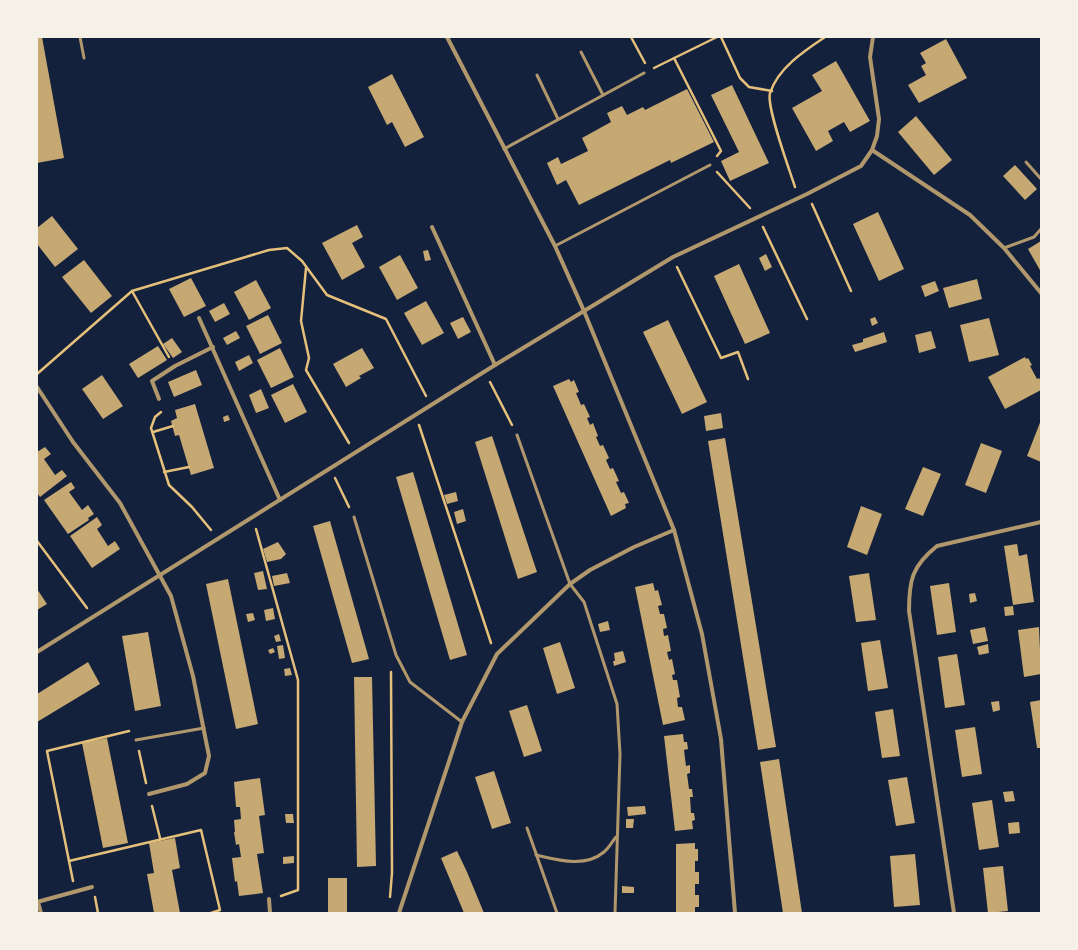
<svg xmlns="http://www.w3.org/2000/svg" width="1078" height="950" font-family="'Asap Condensed',sans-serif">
  <rect width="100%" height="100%" fill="#14213d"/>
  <g fill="#c6a872">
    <polygon points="37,37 42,37 64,158 37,163"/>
    <polygon points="946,39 967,78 919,103 908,85 926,75 921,66 926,63 920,53"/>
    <polygon points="836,61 870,121 850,132 844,122 828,131 833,141 816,151 792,108 822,91 812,75"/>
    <polygon points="392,74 424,137 405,147 392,122 387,125 368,87"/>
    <polygon points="732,85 769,163 730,181 721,161 739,152 711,95"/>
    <polygon points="687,89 714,142 671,163 670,160 579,205 566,180 557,185 547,163 558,157 561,164 588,151 582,138 611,122 607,113 622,106 627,115 643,107 645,110"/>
    <polygon points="916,116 952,160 934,175 898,132"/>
    <polygon points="1015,165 1037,189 1025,200 1003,176"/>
    <polygon points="878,212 904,269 879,281 853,224"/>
    <polygon points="52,216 78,249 55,267 37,244 37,228"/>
    <polygon points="357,225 363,237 352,243 365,267 342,280 322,243"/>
    <polygon points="1041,241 1041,272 1028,249"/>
    <polygon points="428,250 431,260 425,261 423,251"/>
    <polygon points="766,254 772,267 765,271 759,258"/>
    <polygon points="400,255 418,288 397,300 379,267"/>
    <polygon points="84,260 112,296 91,313 62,277"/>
    <polygon points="739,264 770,333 745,344 714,276"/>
    <polygon points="191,278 206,306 184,317 169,289"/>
    <polygon points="977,279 982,299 949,308 943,288"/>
    <polygon points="256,280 271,308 249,320 234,292"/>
    <polygon points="935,281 939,291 925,297 921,286"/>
    <polygon points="426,301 444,333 422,345 404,313"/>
    <polygon points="224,303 230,314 215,322 209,311"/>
    <polygon points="268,315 282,343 260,354 246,326"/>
    <polygon points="463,317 471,332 458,339 450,323"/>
    <polygon points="875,317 878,323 872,326 870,319"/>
    <polygon points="989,318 999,355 969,362 960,325"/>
    <polygon points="668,320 707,402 682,414 643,332"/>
    <polygon points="236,331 240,338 227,345 223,338"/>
    <polygon points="931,331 936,348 919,353 915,335"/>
    <polygon points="884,332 887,342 855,352 852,345 863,342 863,339"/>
    <polygon points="172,338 182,352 173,358 163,344"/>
    <polygon points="158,346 167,360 138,378 129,364"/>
    <polygon points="280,348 294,377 271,388 257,360"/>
    <polygon points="362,348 374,368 359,376 361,378 346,387 333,364"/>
    <polygon points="249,355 253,363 239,371 235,362"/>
    <polygon points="1025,357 1026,359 1028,358 1032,365 1030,366 1037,379 1039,378 1041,381 1041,390 1005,409 988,377"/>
    <polygon points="196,370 202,385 174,397 168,382"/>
    <polygon points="102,375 123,406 103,419 82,389"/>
    <polygon points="569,379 571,382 574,380 579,392 576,393 581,405 584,404 590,417 587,418 590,425 593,423 598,436 596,437 600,446 603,445 609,458 606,460 610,469 613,468 619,481 616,482 621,493 624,492 629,503 625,504 626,508 611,516 553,386"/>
    <polygon points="293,384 307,412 285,423 271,395"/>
    <polygon points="261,389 269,408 256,413 249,395"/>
    <polygon points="195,404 214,468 191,475 179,435 175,436 171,421 177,418 175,410"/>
    <polygon points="721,413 723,428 706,431 704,416"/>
    <polygon points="228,415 230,420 224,422 223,417"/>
    <polygon points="1041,420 1041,462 1027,456"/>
    <polygon points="492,436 537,572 518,579 475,442"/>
    <polygon points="725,438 776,747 758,750 708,441"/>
    <polygon points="981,443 1002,451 986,493 965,485"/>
    <polygon points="45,447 51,454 44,459 55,475 62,470 67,476 40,497 37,493 37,452"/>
    <polygon points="923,467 941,474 923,516 905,509"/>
    <polygon points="413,472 467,655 450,660 396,477"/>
    <polygon points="71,482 75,488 69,492 77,503 82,510 88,505 94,514 88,518 89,520 68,534 44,500"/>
    <polygon points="456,492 458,501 447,504 444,495"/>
    <polygon points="861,506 882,514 867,555 847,547"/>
    <polygon points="463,509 466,521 457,524 454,512"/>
    <polygon points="97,517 102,525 97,529 108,546 115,541 120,549 92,568 70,536"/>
    <polygon points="330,521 369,659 352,663 313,526"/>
    <polygon points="278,542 286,554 281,559 267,562 263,549"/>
    <polygon points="1017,544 1019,556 1027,554 1034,602 1013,605 1004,546"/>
    <polygon points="263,571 267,589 258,590 254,573"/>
    <polygon points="287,573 290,583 274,586 272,576"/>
    <polygon points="869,573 876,620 856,622 849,576"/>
    <polygon points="228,579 258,724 236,729 206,584"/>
    <polygon points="653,583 655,591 658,590 662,605 658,606 660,614 664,614 667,628 663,629 664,636 668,635 671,651 667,652 669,660 672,659 675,674 672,675 673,680 677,680 680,697 677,698 678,707 682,707 685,720 663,725 635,587"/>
    <polygon points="949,583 956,632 937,635 930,586"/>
    <polygon points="37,589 47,604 37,610"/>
    <polygon points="975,593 977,601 970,603 969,594"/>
    <polygon points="1013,606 1014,615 1005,616 1004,607"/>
    <polygon points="273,608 275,619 266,621 264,610"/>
    <polygon points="253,613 255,620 248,622 246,614"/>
    <polygon points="608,621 610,630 600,632 598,624"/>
    <polygon points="985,627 988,641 973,644 970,630"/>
    <polygon points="1039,627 1041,674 1024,677 1018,630"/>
    <polygon points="148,632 161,706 135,711 122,636"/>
    <polygon points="279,634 281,641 276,642 274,636"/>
    <polygon points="880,640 888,688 868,691 861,643"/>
    <polygon points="560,642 575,688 557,694 543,648"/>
    <polygon points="988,644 989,653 979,655 977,647"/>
    <polygon points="283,645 285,658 279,659 277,646"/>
    <polygon points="273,648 275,652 270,654 268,650"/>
    <polygon points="623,651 626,662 614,666 613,661 615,661 614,653"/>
    <polygon points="957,654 965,705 945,708 938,657"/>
    <polygon points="88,662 100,684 37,722 37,694"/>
    <polygon points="290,668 292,675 285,676 284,669"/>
    <polygon points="354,677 372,677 376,866 357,867"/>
    <polygon points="1041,700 1041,748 1037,748 1030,702"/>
    <polygon points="999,701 1000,710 993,712 991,702"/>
    <polygon points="527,705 542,751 524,757 509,711"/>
    <polygon points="893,709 900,756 882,758 875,712"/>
    <polygon points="975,727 982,774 962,777 955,730"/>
    <polygon points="683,734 684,742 687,742 688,749 684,750 686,766 690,765 690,773 687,774 689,789 692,789 693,797 690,797 691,813 694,813 695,820 692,821 693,829 675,831 664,736"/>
    <polygon points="107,738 128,843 103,848 82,743"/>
    <polygon points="779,759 793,852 802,913 783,913 760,762"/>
    <polygon points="494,771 511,823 492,829 475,777"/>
    <polygon points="907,777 915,823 896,826 888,780"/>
    <polygon points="260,778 265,815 259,816 264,853 257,854 263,893 239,896 237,881 235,882 232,858 241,857 239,844 236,845 234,832 235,832 234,820 241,819 240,807 236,807 234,782"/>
    <polygon points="1013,791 1015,801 1005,802 1003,792"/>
    <polygon points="992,800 999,847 979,850 972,803"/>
    <polygon points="645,806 646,814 628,816 627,807"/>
    <polygon points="285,814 293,814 294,823 286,823"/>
    <polygon points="626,819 634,819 633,828 626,828"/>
    <polygon points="1019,822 1020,833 1009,834 1008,823"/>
    <polygon points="175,838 180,868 172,870 180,913 154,913 147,874 154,873 149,843"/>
    <polygon points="695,843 695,849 698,849 698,861 695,861 695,872 699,872 699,884 695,884 695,895 699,895 699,907 695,907 695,913 676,913 676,844"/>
    <polygon points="457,851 467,872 484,913 464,913 459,901 441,858"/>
    <polygon points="915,854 920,905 894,907 890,856"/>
    <polygon points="294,856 294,863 283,864 283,857"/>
    <polygon points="1003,866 1008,911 988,913 983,868"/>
    <rect x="328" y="878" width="19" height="35"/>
    <polygon points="622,886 634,887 634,893 622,893"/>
  </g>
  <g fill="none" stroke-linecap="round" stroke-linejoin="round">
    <g stroke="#e5c07b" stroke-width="2.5">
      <polyline points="631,37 645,63"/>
      <polyline points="721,37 740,78 749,87 772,91"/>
      <polyline points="674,58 721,151 717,156"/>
      <polyline points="654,68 717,37"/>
      <polyline points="717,172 750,208"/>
      <path d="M795 187C790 171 766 107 770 93 778 68 804 51 825 37"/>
      <polyline points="812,204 851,291"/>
      <polyline points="763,227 807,319"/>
      <polyline points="677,267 721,358 738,352 748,379"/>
      <polyline points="306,268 301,321 309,358 306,370 349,443"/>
      <polyline points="132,291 169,357"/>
      <polyline points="37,374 132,291 269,250 287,248 302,261 327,295 386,319 426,396"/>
      <polyline points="490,382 512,425"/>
      <polyline points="161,412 155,417 151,428 169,485 192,507 211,530"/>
      <polyline points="419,425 491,643"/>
      <polyline points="153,432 173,426"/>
      <polyline points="164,472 189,467"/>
      <polyline points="335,478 349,507"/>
      <polyline points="256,529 298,680 298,890 281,896"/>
      <polyline points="37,541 87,608"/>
      <polyline points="139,751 146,783"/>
      <polyline points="152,806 160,838"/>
      <polyline points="69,861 201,830 220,910 211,913"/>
      <polyline points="73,881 47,751 129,731"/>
      <polyline points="95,897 98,913"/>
      <polyline points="390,897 392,873 391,672"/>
    </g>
    <g stroke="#b1986c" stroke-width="3">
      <polyline points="80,37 84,58"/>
      <polyline points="581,52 603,95"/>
      <polyline points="537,75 558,119"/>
      <polyline points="504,149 644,73"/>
      <polyline points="1026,162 1041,179"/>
      <polyline points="555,246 710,165"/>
      <polyline points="1004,248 1034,237 1041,229"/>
      <polyline points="517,435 570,584 584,602 617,704 620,754 615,913"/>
      <polyline points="354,517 396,655 410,682 462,722"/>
      <polyline points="136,740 204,728"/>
      <polyline points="527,828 557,913"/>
      <path d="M536 855C558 860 585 868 604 852 609 848 612 842 616 837"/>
    </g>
    <g stroke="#b1986c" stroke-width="4">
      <polyline points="447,37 555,246 584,311 674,530 702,634 721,739 735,913"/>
      <polyline points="872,150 970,215 1004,248 1041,293"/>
      <polyline points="432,227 495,365"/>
      <polyline points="199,318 280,500"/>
      <polyline points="37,387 73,442 120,503 171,596 193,676 209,756 205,773 187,784 149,794"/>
      <polyline points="159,399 152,381 175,366 213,347"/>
      <polyline points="37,652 495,365 673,257 807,194 861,166 872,150 877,136 879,119 870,57 873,37"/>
      <polyline points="269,899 270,913"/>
      <polyline points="37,902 92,887"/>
      <polyline points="38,902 41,913"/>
      <polyline points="399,913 462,722 497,654 570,584 590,570 634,547 674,530"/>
      <path d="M954 913 909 611C909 580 912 566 937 546L1041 522"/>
    </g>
  </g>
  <rect width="1078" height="950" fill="none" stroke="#f6f1e7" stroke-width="76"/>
</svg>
